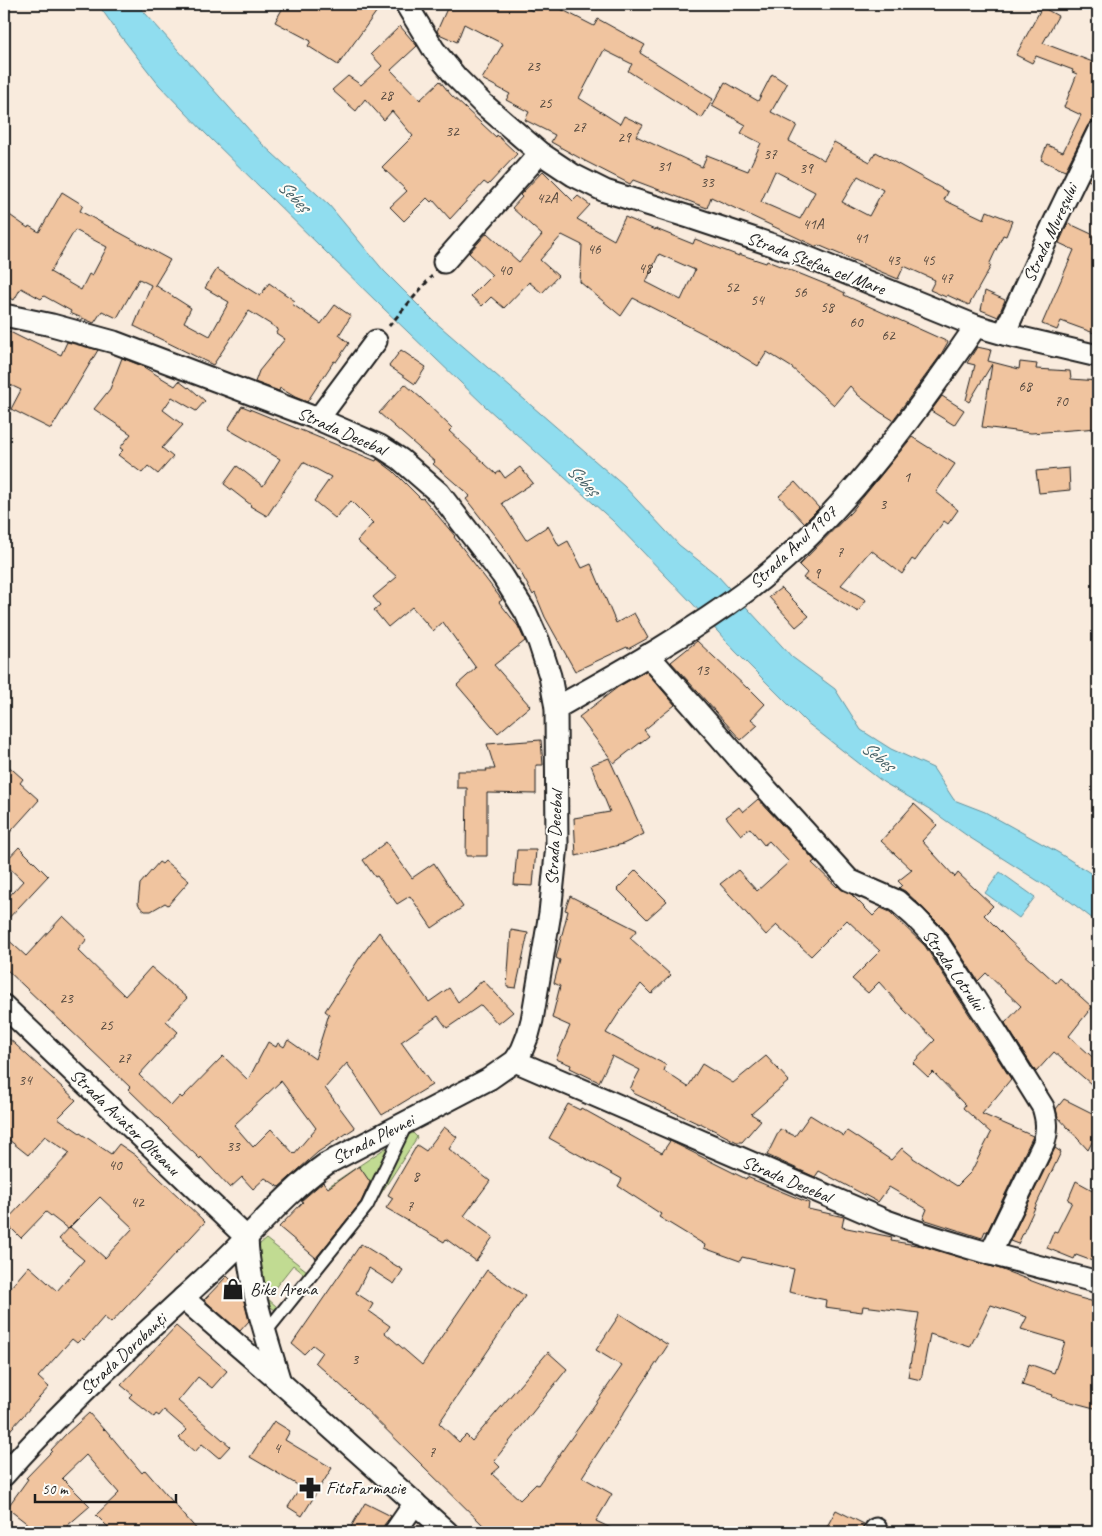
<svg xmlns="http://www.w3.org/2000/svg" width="1102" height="1536" font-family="Caveat,sans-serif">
  <rect width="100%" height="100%" fill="#f9ebdd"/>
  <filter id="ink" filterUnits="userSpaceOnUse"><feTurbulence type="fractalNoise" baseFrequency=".02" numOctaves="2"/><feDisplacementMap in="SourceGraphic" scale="10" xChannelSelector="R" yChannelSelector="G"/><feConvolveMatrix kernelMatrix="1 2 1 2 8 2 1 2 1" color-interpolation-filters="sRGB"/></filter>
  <g filter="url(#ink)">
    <g fill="#c1db92" stroke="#6e7c57">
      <polygon points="413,1133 417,1137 416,1139 373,1206 406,1136"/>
      <polygon points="387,1147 389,1149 363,1201 370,1183 359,1167 346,1202 357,1213 329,1186"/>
      <polygon points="266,1239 307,1271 304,1274 293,1265 267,1298 277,1307 275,1310 268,1305 257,1251 260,1244"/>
    </g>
    <g fill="#90ddef" stroke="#62909b">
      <polygon points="98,4 137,4 261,143 329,205 384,271 434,321 624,486 679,545 717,575 792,657 835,689 861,730 891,749 933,768 954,800 985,812 1059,853 1098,878 1098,923 1071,902 969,837 931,810 883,782 806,722 735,651 693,604 613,521 486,407 382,307 206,134 159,85 116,30"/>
      <polygon points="1000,872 1035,897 1019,918 985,893"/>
    </g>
    <g fill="#f0c49f" stroke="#1c1c1c" fill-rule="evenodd">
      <polygon points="285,4 382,4 338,65 308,46 311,41 275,22"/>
      <path d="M449 4H518L533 11 537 4H551L594 26 598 19 645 45 640 53 713 99 702 118 628 71 632 64 604 50 579 98 620 124 624 116 643 125 636 136 702 167 707 155 748 171 761 143 741 133 746 125 712 106 725 82 758 101 772 74 787 84 771 112 797 125 789 141 824 160 834 142 870 162 876 152 948 192 944 200 984 219 987 211 1012 221 1006 236 1003 235 989 265 991 266 969 305 947 295 946 297 930 290 935 280 904 266 898 279 818 245 817 247 711 197 707 208 633 180 630 184 585 161 551 142 555 135 525 120 529 112 506 100 510 94 482 79 503 44 464 24 457 42 439 34 437 31ZM775 171 815 192 800 219 761 202ZM858 176 883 190 869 216 842 202Z"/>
      <polygon points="1042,7 1058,16 1043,43 1098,64 1098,120 1091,121 1087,127 1065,171 1041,160 1047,145 1063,152 1081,115 1064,107 1077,74 1072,72 1073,70 1036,56 1032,63 1016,55"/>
      <polygon points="400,26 417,46 391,70 420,100 440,81 451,95 496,137 497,135 517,154 488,185 484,182 450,219 433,200 431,202 427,198 404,221 390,207 407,191 382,167 413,136 392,111 384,120 365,99 356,111 332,90 348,76 361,85 382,66 371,54"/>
      <polygon points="1098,160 1098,185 1088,180"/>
      <path d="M543 171 573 201 578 196 590 205 577 219 614 240 625 217 655 230 656 229 693 244 695 239 739 256V254L766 263 767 261 798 273 835 288 845 293 844 295 948 342 940 356 893 420 880 412 858 395 850 386 834 405 791 367 767 352 758 366 712 338 633 298 621 316 580 282 582 245 562 235 540 260 558 276 542 293 529 282 504 308 491 297 482 306 471 296 492 275 469 253 487 233 519 262 542 235 512 208 522 197 520 195ZM659 254 695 270 681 300 646 282Z"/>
      <path d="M62 192 83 205 80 211 170 260 155 285 191 308 184 322 210 336 229 302 205 288 217 269 260 296 269 283 295 301 292 304 321 324 335 305 351 316 339 335 349 343 336 362 334 361 307 402 295 397 280 388 279 391 255 382 259 371 285 339 276 333 278 329 249 311 213 365 134 326 151 285 139 279 117 318 102 311 94 323 70 313 71 311 44 296 41 299 21 288 14 300 4 295V211L28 228 29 226 39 232ZM75 230 107 247 92 276 89 274 81 290 50 272Z"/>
      <polygon points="1068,223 1098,237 1098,323 1094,333 1061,321 1057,330 1042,324 1074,250 1059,243"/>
      <polygon points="985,291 1005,300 998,317 981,310"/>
      <polygon points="4,329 28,341 28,339 61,355 67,342 98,350 51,429 11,409 21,390 4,382"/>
      <polygon points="977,347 991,350 988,361 1019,369 1020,362 1037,364 1036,369 1070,371 1071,379 1098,381 1098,428 1031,433 982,427 992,364 969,402 966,400 975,365 967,363"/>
      <polygon points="401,350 426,367 415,384 389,366"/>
      <polygon points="122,358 142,366 175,386 179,381 188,388 189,387 205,401 196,411 172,397 163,410 183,425 162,448 173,457 158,474 148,466 142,473 118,455 123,450 120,448 131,434 94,409 110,389"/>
      <polygon points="405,384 422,399 452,428 449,431 496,474 500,471 505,478 520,467 533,483 502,503 526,540 548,526 559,546 568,541 582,568 591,564 616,623 634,613 648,638 628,649 627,647 575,671 545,617 535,593 533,595 519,569 517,570 502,545 466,499 470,496 433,464 435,462 379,413"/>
      <polygon points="942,396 964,410 954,425 931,411"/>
      <polygon points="242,406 376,461 377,459 393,471 421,499 423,498 455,536 454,537 502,600 499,602 518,626 525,641 494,665 530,706 498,733 457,685 476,668 443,622 433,631 412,607 388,627 374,610 380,605 373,597 397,577 357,541 373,523 351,501 335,518 314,501 331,477 303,462 267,516 250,506 251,505 224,484 237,466 263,486 280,459 228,429"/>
      <polygon points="912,437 955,464 936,492 958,510 948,524 944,521 915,561 912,559 902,574 871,550 841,585 866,600 858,612 803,578 807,573 799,565 851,512"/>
      <polygon points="1069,468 1070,490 1039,493 1036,471"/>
      <polygon points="795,482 819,508 804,523 779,496"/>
      <polygon points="781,588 809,616 796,627 769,597"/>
      <polygon points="697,641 747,688 748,687 765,704 751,719 758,725 741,740 671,662"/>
      <polygon points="646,671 675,705 644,730 649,736 614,763 579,717 618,687"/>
      <polygon points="541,740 543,765 536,765 536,794 487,793 487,856 466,856 467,788 457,788 457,771 487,771 486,769 495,769 487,744"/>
      <polygon points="609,758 644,834 623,844 576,856 574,818 610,812 591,765"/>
      <polygon points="4,762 23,779 20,783 39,800 4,839"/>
      <polygon points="758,799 815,861 812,863 837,887 838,886 851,894 873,916 881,908 890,912 925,946 1011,1079 982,1114 1033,1136 987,1232 985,1231 982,1238 923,1219 927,1209 889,1187 878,1202 819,1171 815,1177 767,1155 780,1129 795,1136 810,1115 844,1136 847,1131 891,1160 902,1148 913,1157 913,1158 957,1186 971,1172 991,1133 963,1108 965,1105 933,1072 928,1077 913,1063 935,1040 904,1010 879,982 868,993 852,979 880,951 847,920 811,956 777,925 766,935 720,884 738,870 757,891 789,862 769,841 764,845 750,828 741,835 726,817 739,807 743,812"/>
      <polygon points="914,804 937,825 922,841 955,877 958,873 993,906 984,915 1009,940 1056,983 1060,978 1092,1007 1069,1036 1098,1062 1098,1075 1091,1084 1054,1052 1036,1072 1005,1023 1021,1006 986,973 978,981 944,929 923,908 905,891 899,888 902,885 898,881 912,870 881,841"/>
      <polygon points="386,842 412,878 434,863 463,907 432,928 410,896 397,904 377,876 375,877 363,860"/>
      <polygon points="19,847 48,876 4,923 4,902 23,881 4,863"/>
      <polygon points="517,850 536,850 533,886 514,885"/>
      <polygon points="165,861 189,881 168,905 165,903 151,911 145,911 140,907 138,903 140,884 159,862 162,864"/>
      <polygon points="636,870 667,901 647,919 617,889"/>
      <polygon points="570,896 637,930 630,938 671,975 651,994 641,984 622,1008 606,1033 666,1065 664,1071 688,1087 702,1064 733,1083 766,1056 789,1081 751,1114 761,1120 742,1142 737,1142 700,1123 699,1124 633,1093 634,1091 630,1089 640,1070 612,1056 599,1082 570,1068 571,1065 556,1059 570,1026 552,1018 560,986 554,983 560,960 556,958 568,911 565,910"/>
      <path d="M63 916 87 939 78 950 125 996 151 967 187 998 166 1021 178 1032 139 1075 171 1106 180 1096 182 1098 223 1056 248 1080 268 1042 276 1047 278 1043 284 1047 288 1040 315 1059 329 1014 325 1011 359 959 379 932 429 1002 449 988 458 1002 483 980 513 1012 498 1024 481 1005 447 1028 438 1016 401 1042 432 1085 382 1115 347 1063 325 1088 355 1128 318 1152 279 1187 265 1178 253 1189 242 1177 230 1188 201 1157 200 1159 128 1089 130 1087 4 967V936L26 956ZM281 1081 316 1128 294 1154 271 1129 253 1147 234 1125Z"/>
      <polygon points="511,930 528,933 516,988 507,987"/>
      <path d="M4 1034 76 1100 58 1118 111 1154 119 1144 135 1155 205 1222 111 1323 104 1317 84 1340 82 1338 77 1343 72 1339 38 1377 49 1387 4 1437V1295L29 1266 57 1291 84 1260 59 1239 70 1227 68 1229 46 1212 21 1238 5 1222 70 1153 45 1136 28 1155 4 1136ZM100 1197 133 1228 105 1258 70 1227Z"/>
      <polygon points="1064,1099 1098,1116 1098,1131 1088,1150 1058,1117 1056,1109"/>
      <polygon points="568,1104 580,1110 581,1108 662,1153 670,1141 746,1179 747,1177 809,1203 808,1209 844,1217 842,1227 892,1237 891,1241 923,1246 1000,1269 1069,1295 1098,1303 1098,1409 1052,1397 1053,1395 1022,1385 1029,1364 1054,1373 1065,1342 1021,1329 1027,1317 991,1305 970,1347 930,1334 921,1380 908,1377 919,1313 863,1306 862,1312 825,1307 826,1300 789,1292 794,1269 742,1257 740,1261 704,1248 705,1245 659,1217 661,1214 618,1186 622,1179 549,1138"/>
      <polygon points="444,1127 457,1137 449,1149 490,1181 464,1216 493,1237 476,1261 446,1239 444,1242 386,1208 393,1198 388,1195 417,1145 426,1151"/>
      <polygon points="1055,1148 1061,1152 1018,1244 1010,1241"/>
      <polygon points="359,1166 370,1182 361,1202 316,1258 279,1227 303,1202 301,1201 323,1182 328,1188"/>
      <polygon points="1076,1181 1098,1193 1098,1263 1076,1255 1074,1259 1047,1248 1054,1231 1057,1232 1072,1202 1068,1200"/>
      <polygon points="361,1244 403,1270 394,1284 369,1268 356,1293 373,1304 369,1311 390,1326 385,1333 422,1365 487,1270 525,1296 439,1423 459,1442 466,1435 472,1441 548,1352 567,1369 494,1461 500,1467 492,1474 520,1500 536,1484 538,1485 622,1366 596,1350 620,1314 668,1345 582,1477 612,1494 596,1521 619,1532 490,1532 348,1392 315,1362 322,1352 313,1345 304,1354 292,1344"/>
      <polygon points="227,1276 241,1290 249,1321 240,1331 204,1300"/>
      <polygon points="176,1326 227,1371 212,1388 198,1377 178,1401 230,1446 219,1458 202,1444 195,1452 179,1438 187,1430 164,1410 159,1416 156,1414 154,1417 129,1397 132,1394 121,1385"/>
      <polygon points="89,1413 104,1430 105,1429 142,1473 145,1470 199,1532 113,1532 96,1515 119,1493 86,1455 62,1478 90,1506 60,1532 38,1532 7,1508 28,1479 26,1478 52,1451 51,1450 66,1434"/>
      <polygon points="274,1421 290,1431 285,1440 332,1468 302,1516 288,1507 301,1487 250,1457"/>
      <polygon points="365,1503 391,1516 384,1525 383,1532 348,1532"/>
      <polygon points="836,1510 864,1524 862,1532 824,1532"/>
    </g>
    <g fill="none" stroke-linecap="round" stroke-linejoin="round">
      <g stroke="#1c1c1c" stroke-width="15">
        <polyline id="service" points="265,1333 367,1206 406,1125"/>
      </g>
      <g stroke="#1c1c1c" stroke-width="25">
        <g id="minor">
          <polyline points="406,4 434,50 456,77 482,103 540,153 573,175 605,191 689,217 794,252 976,326 1004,334 1098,356"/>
          <polyline points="444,262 540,153"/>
          <path d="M4 315 52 325 114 342 318 419 380 446 400 459 439 493 502 575 526 613 539 642 550 676 556 708 557 845 550 913 532 1020 528 1035 522 1050 515 1061 489 1079 326 1164C287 1192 256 1230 221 1263 147 1332 71 1399 4 1475"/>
          <polyline points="1004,334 1053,225 1098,132"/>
          <polyline points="318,419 376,341"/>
          <path d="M648 655 741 761 849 880 897 901 915 917 935 938 993 1027 1043 1107C1047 1120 1048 1129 1044 1143L990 1254"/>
          <path d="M556 708C622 671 689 634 749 589 838 521 913 418 976 326"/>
          <polyline points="4,1006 247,1238"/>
          <path d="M515 1061 884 1220C954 1246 1026 1263 1098 1282"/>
          <path d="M247 1238C249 1287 266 1335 280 1382"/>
          <polyline points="183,1298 280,1382 447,1532"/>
          <polyline points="395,1532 415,1503"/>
          <polyline points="874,1532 876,1529"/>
        </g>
      </g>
      <polyline stroke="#1c1c1c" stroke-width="3" stroke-dasharray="5 4" stroke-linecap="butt" points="389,326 432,276"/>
      <use href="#service" stroke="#fdfcf7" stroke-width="11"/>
      <use href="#minor" stroke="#fdfcf7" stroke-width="21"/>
    </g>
  </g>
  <defs>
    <g id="shop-bare" transform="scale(1.725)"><path d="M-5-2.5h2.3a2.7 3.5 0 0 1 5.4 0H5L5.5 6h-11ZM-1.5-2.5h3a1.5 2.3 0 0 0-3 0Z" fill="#1c1c1c" stroke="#fdfcf7" stroke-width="2.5" paint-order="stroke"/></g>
    <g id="pharmacy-bare" transform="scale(1.725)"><path d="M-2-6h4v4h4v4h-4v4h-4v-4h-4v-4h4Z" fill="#1c1c1c" stroke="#fdfcf7" stroke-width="2.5" paint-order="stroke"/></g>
  </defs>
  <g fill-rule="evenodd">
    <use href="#shop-bare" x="233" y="1289"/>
    <use href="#pharmacy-bare" x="310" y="1488"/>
  </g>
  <g text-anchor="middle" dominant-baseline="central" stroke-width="4" stroke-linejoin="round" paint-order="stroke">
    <g font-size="15" fill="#51463d">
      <text x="533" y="66">23</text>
      <text x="386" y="95">28</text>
      <text x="545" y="103">25</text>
      <text x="579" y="127">27</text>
      <text x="452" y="131">32</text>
      <text x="624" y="137">29</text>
      <text x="770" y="154">37</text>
      <text x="664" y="166">31</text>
      <text x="806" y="168">39</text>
      <text x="707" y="182">33</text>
      <text x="547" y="198">42A</text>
      <text x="813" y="224">41A</text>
      <text x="861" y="238">41</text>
      <text x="594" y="249">46</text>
      <text x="893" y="260">43</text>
      <text x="928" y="260">45</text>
      <text x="645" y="268">48</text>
      <text x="505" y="270">40</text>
      <text x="946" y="278">47</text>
      <text x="732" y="287">52</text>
      <text x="800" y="292">56</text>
      <text x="757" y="300">54</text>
      <text x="827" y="307">58</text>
      <text x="856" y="322">60</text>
      <text x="888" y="335">62</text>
      <text x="1025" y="386">68</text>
      <text x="1061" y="401">70</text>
      <text x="907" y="477">1</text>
      <text x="883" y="504">3</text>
      <text x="840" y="552">7</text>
      <text x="817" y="573">9</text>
      <text x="702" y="670">13</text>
      <text x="66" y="998">23</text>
      <text x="106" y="1025">25</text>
      <text x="124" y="1058">27</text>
      <text x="25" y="1080">34</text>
      <text x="233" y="1146">33</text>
      <text x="115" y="1165">40</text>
      <text x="416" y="1176">8</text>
      <text x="137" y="1202">42</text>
      <text x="410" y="1206">7</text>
      <text x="355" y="1359">3</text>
      <text x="277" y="1448">4</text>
      <text x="432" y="1452">7</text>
    </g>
    <g font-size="18" fill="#1c1c1c" stroke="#fdfcf7">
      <text transform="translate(1050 233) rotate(-65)">Strada Mureșului</text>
      <text transform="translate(816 263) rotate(21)">Strada Ștefan cel Mare</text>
      <text transform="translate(342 431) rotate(24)">Strada Decebal</text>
      <text transform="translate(793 547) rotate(-43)">Strada Anul 1907</text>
      <text transform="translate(554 838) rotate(-87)">Strada Decebal</text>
      <text transform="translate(954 970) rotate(55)">Strada Lotrului</text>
      <text transform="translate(125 1122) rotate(44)">Strada Aviator Olteanu</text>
      <text transform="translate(373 1139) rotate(-27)">Strada Plevnei</text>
      <text transform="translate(787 1179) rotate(23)">Strada Decebal</text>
      <text transform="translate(123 1354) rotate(-43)">Strada Dorobanți</text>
    </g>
    <g font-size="18" fill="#1c1c1c" stroke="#fdfcf7" text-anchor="start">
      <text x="250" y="1289">Bike Arena</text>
      <text x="326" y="1488">FitoFarmacie</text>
    </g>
    <g font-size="19" font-style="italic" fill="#456066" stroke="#fdfcf7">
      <text transform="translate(294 196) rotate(45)">Sebeș</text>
      <text transform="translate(583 480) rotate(44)">Sebeș</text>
      <text transform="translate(878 756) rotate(38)">Sebeș</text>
    </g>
  </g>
  <rect width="1102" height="1536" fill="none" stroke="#fdfcf7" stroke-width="20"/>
  <rect x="10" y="10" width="1082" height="1516" fill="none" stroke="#1c1c1c" stroke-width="2" filter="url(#ink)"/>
  <path d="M35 1494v8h141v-8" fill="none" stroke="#1c1c1c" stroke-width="2.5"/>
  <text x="42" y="1494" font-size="15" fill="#1c1c1c" stroke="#fdfcf7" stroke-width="4" paint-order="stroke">50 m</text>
</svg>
